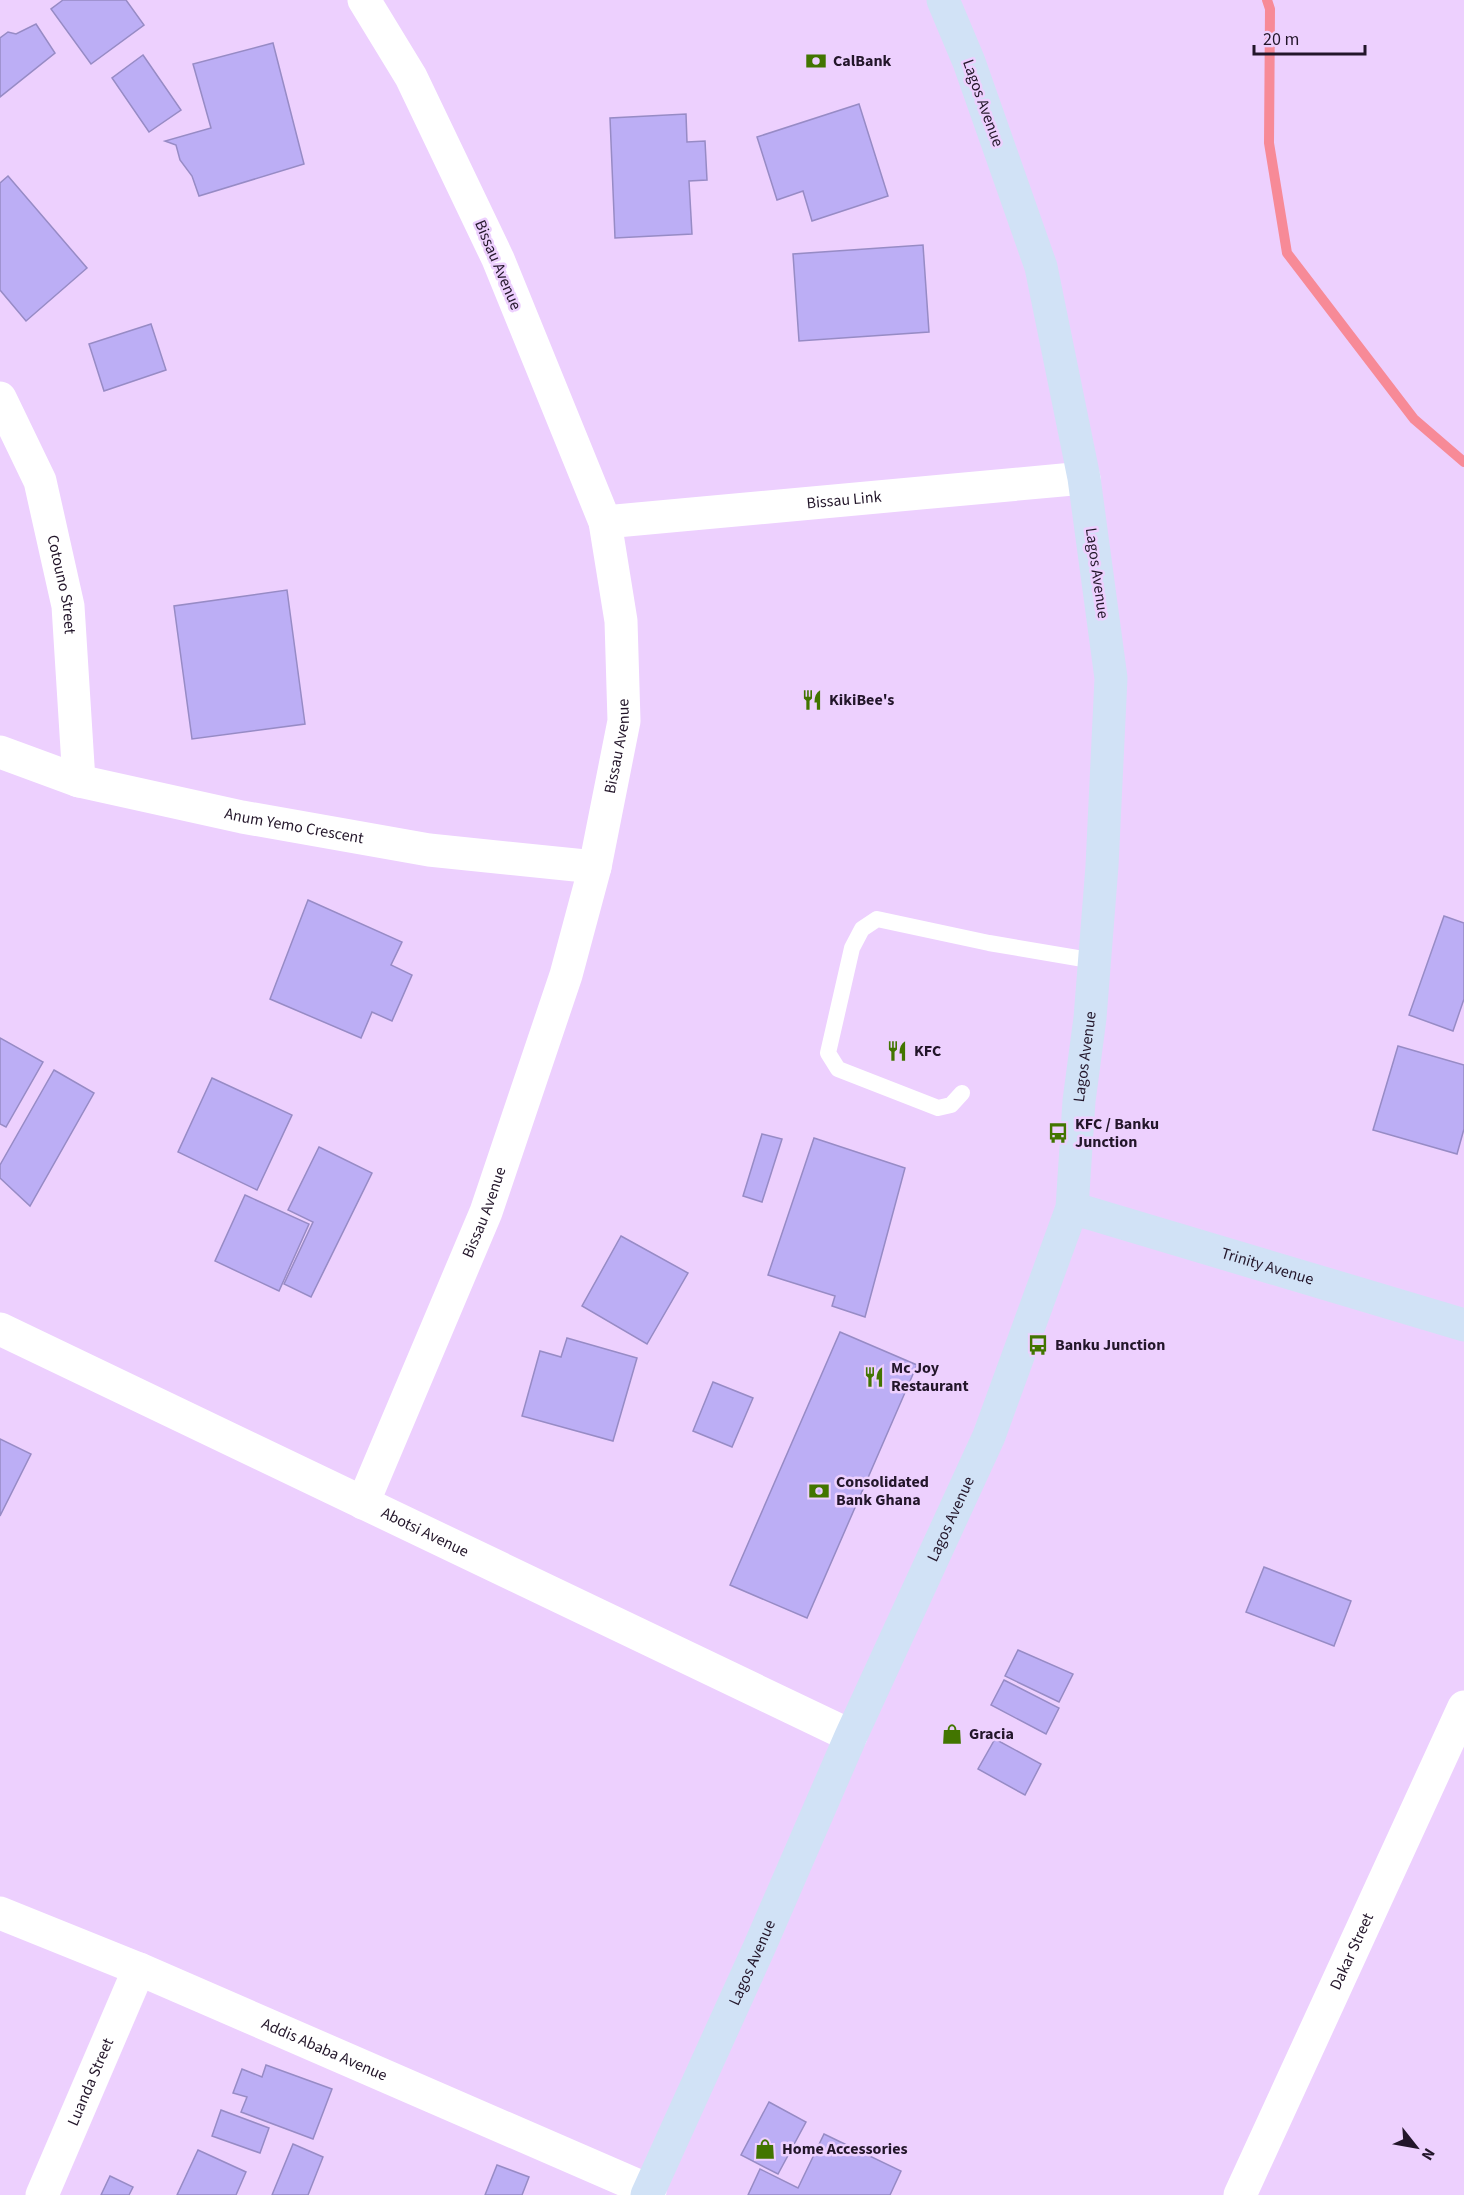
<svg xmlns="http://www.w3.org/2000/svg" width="1464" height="2195" font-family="'Source Sans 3',sans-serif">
  <rect width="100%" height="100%" fill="#edd0fe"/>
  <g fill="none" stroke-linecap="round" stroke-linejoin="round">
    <polyline stroke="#f78a97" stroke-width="10" points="1267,0 1270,9 1269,143 1287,253 1414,419 1464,462"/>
  </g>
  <g fill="#bcaef5" stroke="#978bc5" stroke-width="1.5">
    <polygon points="63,0 126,0 144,25 91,64 51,9"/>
    <polygon points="36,24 55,53 0,97 0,38 8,32 16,34"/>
    <polygon points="273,43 304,164 199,196 192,176 180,160 176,145 165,141 211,128 193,64"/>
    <polygon points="143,55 181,110 149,132 112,78"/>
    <polygon points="859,104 888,196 812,221 803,191 777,200 757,137"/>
    <polygon points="686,114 687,142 705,141 707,180 689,181 692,234 615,238 610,118"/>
    <polygon points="8,176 87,268 26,321 0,290 0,183"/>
    <polygon points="923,245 929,332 799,341 793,254"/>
    <polygon points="151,324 166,370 104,391 89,344"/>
    <polygon points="287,590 305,724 192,739 174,606"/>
    <polygon points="308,900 402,942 391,965 412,975 392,1021 372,1012 361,1038 270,999"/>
    <polygon points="1444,916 1464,923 1464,999 1453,1031 1409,1015"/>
    <polygon points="0,1038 43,1062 6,1127 0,1124"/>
    <polygon points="1398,1046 1464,1065 1464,1129 1457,1154 1373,1130"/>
    <polygon points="54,1070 94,1093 30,1206 0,1178 0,1165"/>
    <polygon points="212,1078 292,1115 257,1190 178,1152"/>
    <polygon points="762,1134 782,1139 762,1202 743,1196"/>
    <polygon points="814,1138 905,1168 865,1317 832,1306 835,1296 768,1275"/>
    <polygon points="319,1147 372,1173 311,1297 284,1284 313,1222 288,1210"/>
    <polygon points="245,1195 309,1224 279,1291 215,1261"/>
    <polygon points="621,1236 688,1273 647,1344 582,1306"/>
    <polygon points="840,1332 917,1365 807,1618 730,1585"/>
    <polygon points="567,1338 637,1358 613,1441 522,1416 540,1351 561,1357"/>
    <polygon points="713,1382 753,1398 732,1447 693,1431"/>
    <polygon points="0,1439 31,1454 0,1516"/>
    <polygon points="1264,1567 1351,1601 1334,1646 1246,1612"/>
    <polygon points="1018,1650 1073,1674 1059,1702 1005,1676"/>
    <polygon points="1004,1680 1059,1708 1046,1734 991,1705"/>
    <polygon points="995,1739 1041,1764 1025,1795 978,1769"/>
    <polygon points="266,2065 332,2089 313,2139 241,2112 247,2097 233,2093 242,2069 262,2077"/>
    <polygon points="769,2102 806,2122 778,2174 741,2155"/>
    <polygon points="221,2110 269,2128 260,2153 212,2136"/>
    <polygon points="824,2134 901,2171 890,2195 748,2195 760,2169 798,2188"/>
    <polygon points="293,2144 323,2157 308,2195 272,2195"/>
    <polygon points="198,2150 246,2172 236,2195 177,2195"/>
    <polygon points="497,2165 529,2177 522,2195 485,2195"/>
    <polygon points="110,2176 133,2187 129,2195 101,2195"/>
  </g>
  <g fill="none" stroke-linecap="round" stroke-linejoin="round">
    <polyline stroke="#fff" stroke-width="16" points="962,1093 951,1105 938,1108 838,1069 828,1053 852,948 862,929 877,919 989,943 1095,961"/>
    <g stroke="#fff" stroke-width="33">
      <path id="s1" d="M0 398 40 481 68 606 79 781"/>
      <path id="s2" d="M605 522 1084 478"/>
      <path id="s3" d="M0 752 79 781 242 817 429 850 595 867"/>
      <path id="s4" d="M0 1329 851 1736"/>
      <path id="s5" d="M363 1503 486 1212 566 975 595 867 624 721 621 621 605 522 498 259 411 77 364 0"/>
      <path id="s6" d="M0 1913 139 1969 650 2191"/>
      <path id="s7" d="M42 2195 139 1969"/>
      <path id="s8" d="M1240 2195 1464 1707"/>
    </g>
    <g stroke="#d1e2f6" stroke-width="33">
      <path id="s9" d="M1072 1208 1464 1325"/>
      <path id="s10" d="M647 2195 759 1948 851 1736 989 1436 1072 1208 1079 1101 1090 1018 1102 866 1111 678 1084 478 1041 267 969 62 943 0"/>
    </g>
  </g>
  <defs>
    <g id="bank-bare" transform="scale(1.62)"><path d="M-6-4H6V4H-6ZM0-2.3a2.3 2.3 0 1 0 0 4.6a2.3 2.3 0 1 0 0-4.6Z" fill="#427500" stroke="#edd0fe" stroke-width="2.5" paint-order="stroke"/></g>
    <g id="restaurant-bare" transform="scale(1.62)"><path d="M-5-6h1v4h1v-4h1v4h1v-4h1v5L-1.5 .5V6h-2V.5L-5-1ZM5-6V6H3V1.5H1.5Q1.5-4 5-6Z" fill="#427500" stroke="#edd0fe" stroke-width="2.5" paint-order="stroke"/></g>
    <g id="bus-bare" transform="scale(1.62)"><path d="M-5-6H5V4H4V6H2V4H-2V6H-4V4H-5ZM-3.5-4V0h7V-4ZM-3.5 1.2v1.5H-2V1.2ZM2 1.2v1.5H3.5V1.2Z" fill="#427500" stroke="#edd0fe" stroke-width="2.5" paint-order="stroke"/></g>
    <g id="shop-bare" transform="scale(1.62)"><path d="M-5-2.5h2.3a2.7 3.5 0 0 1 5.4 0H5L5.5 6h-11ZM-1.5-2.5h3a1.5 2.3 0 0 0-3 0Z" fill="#427500" stroke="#edd0fe" stroke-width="2.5" paint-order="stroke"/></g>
  </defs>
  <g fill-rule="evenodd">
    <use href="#bank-bare" x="816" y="61"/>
    <use href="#restaurant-bare" x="812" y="700"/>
    <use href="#restaurant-bare" x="897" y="1051"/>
    <use href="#bus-bare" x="1058" y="1133"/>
    <use href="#bus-bare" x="1038" y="1345"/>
    <use href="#restaurant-bare" x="874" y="1377"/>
    <use href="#bank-bare" x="819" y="1491"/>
    <use href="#shop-bare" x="952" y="1734"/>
    <use href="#shop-bare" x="765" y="2149"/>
  </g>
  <g text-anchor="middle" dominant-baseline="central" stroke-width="5" stroke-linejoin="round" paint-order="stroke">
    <g font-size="16" font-weight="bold" fill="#23162a" stroke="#edd0fe" text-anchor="start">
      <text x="833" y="61">CalBank</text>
      <text x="829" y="700">KikiBee's</text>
      <text x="914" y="1051">KFC</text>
      <text x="1075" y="1124">KFC / Banku<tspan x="1075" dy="18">Junction</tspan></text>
      <text x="1055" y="1345">Banku Junction</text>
      <text x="891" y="1368">Mc Joy<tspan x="891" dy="18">Restaurant</tspan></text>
      <text x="836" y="1482">Consolidated<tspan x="836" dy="18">Bank Ghana</tspan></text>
      <text x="969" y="1734">Gracia</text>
      <text x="782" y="2149">Home Accessories</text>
    </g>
    <g font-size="16" fill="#23162a" stroke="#edd0fe">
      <text transform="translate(983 103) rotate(70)">Lagos Avenue</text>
      <text transform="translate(498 265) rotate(67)">Bissau Avenue</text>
      <text stroke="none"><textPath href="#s2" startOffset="240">Bissau Link</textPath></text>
      <text transform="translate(1097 573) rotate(82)">Lagos Avenue</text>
      <text stroke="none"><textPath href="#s1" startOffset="198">Cotouno Street</textPath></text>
      <text stroke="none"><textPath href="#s5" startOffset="801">Bissau Avenue</textPath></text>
      <text stroke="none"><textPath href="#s3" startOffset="304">Anum Yemo Crescent</textPath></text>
      <text stroke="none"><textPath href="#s10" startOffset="1227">Lagos Avenue</textPath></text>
      <text stroke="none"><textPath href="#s5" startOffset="315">Bissau Avenue</textPath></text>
      <text stroke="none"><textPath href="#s9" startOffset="204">Trinity Avenue</textPath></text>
      <text stroke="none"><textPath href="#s10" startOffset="741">Lagos Avenue</textPath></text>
      <text stroke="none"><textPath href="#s4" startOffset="471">Abotsi Avenue</textPath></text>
      <text stroke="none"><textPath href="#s8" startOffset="268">Dakar Street</textPath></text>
      <text stroke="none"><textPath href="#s10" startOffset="255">Lagos Avenue</textPath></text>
      <text stroke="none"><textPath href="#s6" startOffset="352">Addis Ababa Avenue</textPath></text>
      <text stroke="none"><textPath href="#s7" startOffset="123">Luanda Street</textPath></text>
    </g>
  </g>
  <g transform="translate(1416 2147) rotate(121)" stroke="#edd0fe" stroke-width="4.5" paint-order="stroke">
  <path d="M0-4.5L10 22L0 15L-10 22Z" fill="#23162a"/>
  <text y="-9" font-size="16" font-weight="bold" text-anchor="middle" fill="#23162a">N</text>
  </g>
  <path d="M1254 45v9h111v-9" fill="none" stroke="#23162a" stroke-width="3"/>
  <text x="1263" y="45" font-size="18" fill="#23162a" stroke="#edd0fe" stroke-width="4.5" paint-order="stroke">20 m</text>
</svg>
